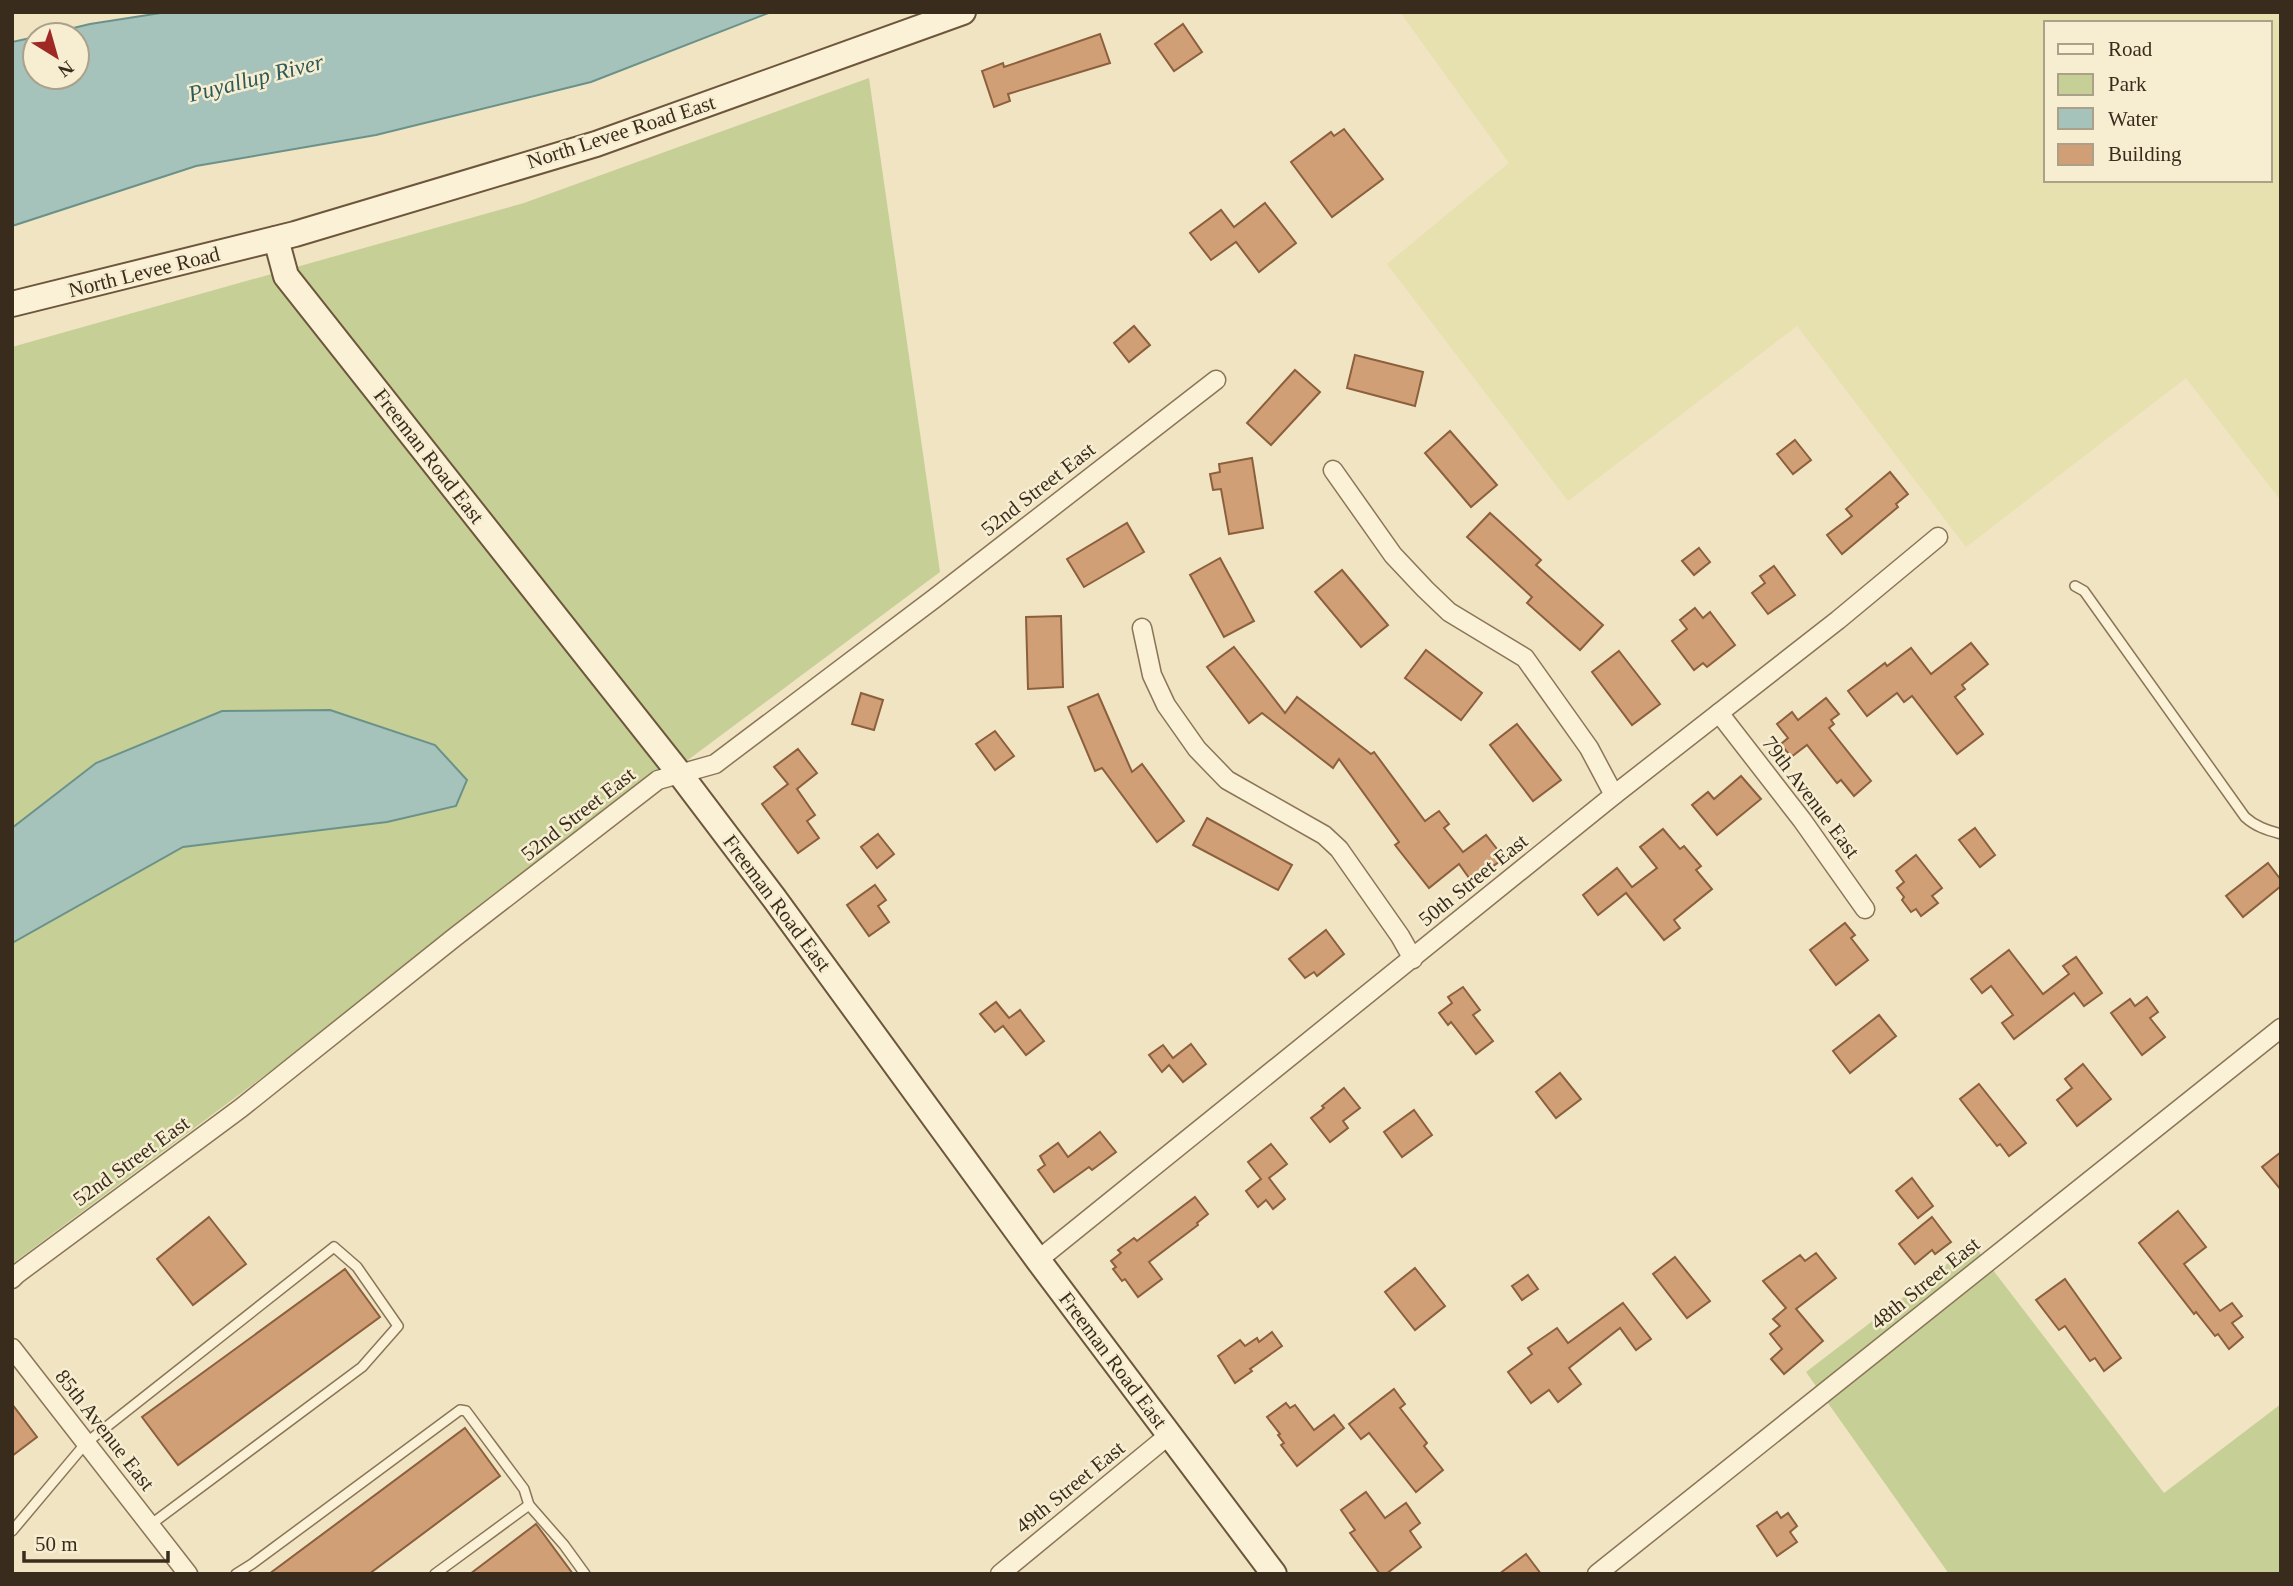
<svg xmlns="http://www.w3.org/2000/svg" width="2293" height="1586" font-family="Georgia,serif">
  <rect width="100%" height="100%" fill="#f0e4c2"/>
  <path fill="#e7e0af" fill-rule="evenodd" d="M1400 12H2281V501L2186 378 1966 547 1797 326 1568 501 1387 264 1509 163ZM2046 23H2270V180H2046Z"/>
  <g fill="#c6cf95">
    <polygon points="869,78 940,572 12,1264 12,347 524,203"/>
    <polygon points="1973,1244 2164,1493 2281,1404 2281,1574 1949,1574 1806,1372"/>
  </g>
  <g fill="#a5c3bb" stroke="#6b928a" stroke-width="2">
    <polygon points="167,12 771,12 591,82 376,135 196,166 12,226 12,42 35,37 35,77 77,77 77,35 44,35 90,24"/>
    <polygon points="330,710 435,745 467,780 456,806 387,822 183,847 12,943 12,828 96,763 222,711"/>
  </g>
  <g fill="#d19f76" stroke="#8c5f3d" stroke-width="2">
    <polygon points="1183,24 1202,52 1174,71 1155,44"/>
    <polygon points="1100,34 1110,63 1008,94 1010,101 994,107 982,71 1003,63 1004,67"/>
    <polygon points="1344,129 1383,179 1332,217 1291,162 1331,132 1334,136"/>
    <polygon points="1265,203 1296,243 1259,272 1236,242 1211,260 1190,233 1221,210 1234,227"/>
    <polygon points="1134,326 1150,345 1129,362 1114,343"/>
    <polygon points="1355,355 1423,372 1415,406 1347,388"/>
    <polygon points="1295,370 1320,392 1271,445 1247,423"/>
    <polygon points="1450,431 1497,485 1471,507 1425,453"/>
    <polygon points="1795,440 1811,460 1793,474 1777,454"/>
    <polygon points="1252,458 1263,528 1229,534 1221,489 1213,490 1210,474 1220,472 1219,464"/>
    <polygon points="1890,472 1908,494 1896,504 1898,507 1842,554 1827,535 1852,516 1846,509"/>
    <polygon points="1490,513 1541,560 1536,565 1603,625 1580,650 1527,603 1532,597 1467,537"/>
    <polygon points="1127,523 1144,552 1084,587 1067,559"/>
    <polygon points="1699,548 1710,562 1694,575 1682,561"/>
    <polygon points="1220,558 1254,621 1224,637 1190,575"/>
    <polygon points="1774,566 1795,595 1768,614 1752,593 1765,583 1760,576"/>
    <polygon points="1342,570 1388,625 1361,647 1315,592"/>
    <polygon points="1695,608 1703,618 1710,612 1735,645 1707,667 1703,663 1694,670 1672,641 1687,629 1680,620"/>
    <polygon points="1061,616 1063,687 1028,689 1026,617"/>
    <polygon points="1971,643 1988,664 1962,685 1965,689 1955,697 1983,734 1957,754 1912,696 1904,702 1897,693 1867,716 1848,691 1885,663 1887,666 1911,648 1931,674"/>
    <polygon points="1234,647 1285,713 1297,697 1371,754 1374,752 1425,821 1439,811 1449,824 1444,828 1463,852 1486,835 1504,858 1472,882 1459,864 1429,888 1395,845 1399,842 1339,759 1333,768 1262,713 1249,723 1207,667"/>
    <polygon points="1426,650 1482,693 1461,720 1405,678"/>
    <polygon points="1619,651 1660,704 1632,725 1592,672"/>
    <polygon points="861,693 883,700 874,730 852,724"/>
    <polygon points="1098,694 1132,772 1142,764 1184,821 1157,842 1102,768 1095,771 1068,707"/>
    <polygon points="1826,698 1839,714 1831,720 1834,724 1829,728 1871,781 1854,796 1841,780 1837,783 1807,745 1791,757 1781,744 1788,738 1777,724 1792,712 1798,720"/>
    <polygon points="1517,724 1561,780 1533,801 1490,745"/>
    <polygon points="995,731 1014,756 995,770 976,744"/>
    <polygon points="798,749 817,773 797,789 815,815 807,821 819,838 798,853 762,804 788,784 774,767"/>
    <polygon points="1741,776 1761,799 1717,835 1692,805 1708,792 1714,799"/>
    <polygon points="1207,818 1292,865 1278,890 1193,845"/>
    <polygon points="1975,828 1995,855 1980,867 1959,840"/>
    <polygon points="1663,829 1680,849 1684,846 1701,866 1696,870 1712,889 1674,920 1680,928 1664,940 1626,893 1598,915 1583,895 1617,868 1632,887 1657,868 1640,847"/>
    <polygon points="878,834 894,854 877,868 861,847"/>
    <polygon points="1916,855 1942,888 1932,896 1938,903 1921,916 1916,909 1911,912 1902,900 1904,897 1897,888 1904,882 1896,871"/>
    <polygon points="2268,863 2281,880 2281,886 2243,917 2226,896"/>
    <polygon points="875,885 886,900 878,906 889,922 869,936 847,905"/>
    <polygon points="1845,923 1855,935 1851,938 1868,960 1836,985 1810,950"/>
    <polygon points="1326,930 1344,954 1317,976 1314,972 1305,978 1289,959"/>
    <polygon points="2009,950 2043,994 2069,974 2063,966 2076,957 2102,993 2084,1006 2074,993 2014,1039 2002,1023 2013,1015 1991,986 1982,993 1971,979"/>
    <polygon points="1463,987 1480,1010 1473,1015 1493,1041 1476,1054 1451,1022 1448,1025 1439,1013 1452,1003 1448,997"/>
    <polygon points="2147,997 2158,1012 2150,1018 2165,1037 2142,1055 2111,1013 2130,999 2135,1006"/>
    <polygon points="996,1002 1009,1018 1020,1010 1044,1041 1026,1055 1003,1026 995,1032 980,1014"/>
    <polygon points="1879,1015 1896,1036 1850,1073 1833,1051"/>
    <polygon points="1191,1044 1206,1064 1183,1082 1169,1065 1162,1072 1149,1055 1163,1045 1173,1058"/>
    <polygon points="2083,1064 2111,1099 2077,1126 2057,1100 2072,1088 2065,1079"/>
    <polygon points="1560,1073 1581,1099 1556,1118 1536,1092"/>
    <polygon points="1979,1084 2026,1143 2009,1156 2000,1144 1997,1146 1960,1099"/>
    <polygon points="1344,1088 1360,1108 1343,1121 1348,1128 1330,1142 1311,1118 1324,1108 1322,1106"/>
    <polygon points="1414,1110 1432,1135 1402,1157 1384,1132"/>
    <polygon points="1100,1132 1116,1152 1092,1170 1089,1167 1054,1192 1038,1170 1045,1165 1040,1156 1058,1143 1068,1157"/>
    <polygon points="1271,1144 1287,1164 1269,1178 1285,1199 1273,1209 1266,1200 1258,1207 1246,1191 1261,1179 1248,1162"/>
    <polygon points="2281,1152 2281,1190 2262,1167"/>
    <polygon points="1912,1178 1933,1206 1918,1218 1896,1191"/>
    <polygon points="1195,1197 1208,1214 1197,1223 1198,1225 1149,1262 1162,1279 1138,1297 1125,1279 1122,1281 1113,1269 1116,1267 1111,1261 1121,1253 1118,1250 1134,1238 1137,1241"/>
    <polygon points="2178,1211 2206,1247 2184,1264 2220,1311 2232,1303 2242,1316 2232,1323 2243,1337 2229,1349 2218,1334 2215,1336 2196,1312 2194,1314 2139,1243"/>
    <polygon points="209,1217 246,1264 193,1305 157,1259"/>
    <polygon points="1932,1217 1951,1242 1935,1254 1932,1250 1915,1264 1899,1244"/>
    <polygon points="1816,1253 1836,1278 1796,1309 1823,1341 1784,1374 1771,1359 1782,1349 1770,1334 1780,1326 1773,1319 1786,1308 1763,1281 1800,1255 1805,1261"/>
    <polygon points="1675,1257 1710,1301 1687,1318 1653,1274"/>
    <polygon points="1415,1268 1445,1306 1415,1330 1385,1292"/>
    <polygon points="345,1269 380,1317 178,1465 142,1417"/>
    <polygon points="1528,1275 1538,1289 1522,1300 1512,1286"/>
    <polygon points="2065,1279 2121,1358 2104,1371 2095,1358 2090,1361 2065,1326 2059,1330 2036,1300"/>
    <polygon points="1623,1303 1651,1339 1636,1350 1620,1328 1569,1368 1581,1384 1558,1402 1549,1390 1531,1403 1508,1372 1532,1354 1528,1348 1557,1328 1568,1343"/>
    <polygon points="1272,1332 1282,1346 1250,1369 1252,1371 1235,1383 1218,1356 1240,1340 1245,1346 1257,1338 1259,1342"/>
    <polygon points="1394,1389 1405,1404 1400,1408 1427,1443 1424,1446 1443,1470 1416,1492 1369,1433 1361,1439 1349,1424"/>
    <polygon points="1286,1403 1290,1408 1295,1405 1314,1430 1334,1415 1344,1428 1297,1466 1281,1445 1284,1443 1278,1435 1280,1434 1267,1417"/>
    <polygon points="12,1404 37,1437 12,1456"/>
    <polygon points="465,1428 500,1476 369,1574 269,1574"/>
    <polygon points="1366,1492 1385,1518 1406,1503 1420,1523 1410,1531 1421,1547 1386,1574 1380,1574 1350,1533 1355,1530 1341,1510"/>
    <polygon points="1777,1512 1781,1518 1788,1513 1797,1526 1790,1532 1797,1542 1777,1556 1757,1526"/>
    <polygon points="536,1524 573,1574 470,1574"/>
    <polygon points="1526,1554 1541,1574 1499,1574"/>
  </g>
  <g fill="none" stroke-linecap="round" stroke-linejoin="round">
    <g stroke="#8b7558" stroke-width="12">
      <g id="lane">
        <path d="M2075 586 2084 591 2245 817C2256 827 2267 830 2281 834"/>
        <polyline points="12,1531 86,1443 334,1247 357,1267 398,1326 362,1367 150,1525"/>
        <polyline points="236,1574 252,1564 460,1410 466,1411 524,1489 529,1505"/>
        <polyline points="435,1574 529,1505 564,1545 585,1574"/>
      </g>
    </g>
    <g stroke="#8b7558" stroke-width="21">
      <g id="street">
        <polyline points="1333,470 1393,555 1425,589 1449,612 1525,658 1589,748 1614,795"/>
        <polyline points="1142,628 1152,675 1166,705 1197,749 1227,780 1324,835 1339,849 1400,936 1413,959"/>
        <polyline points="1719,713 1802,820 1865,909"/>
        <polyline points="1038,1260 1614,795 1838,620 1938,537"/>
        <polyline points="12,1279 17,1274 241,1108 455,937 658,780 715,764 935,598 1216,380"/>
        <polyline points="12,1348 188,1574"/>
        <polyline points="1000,1574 1169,1435"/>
        <polyline points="1597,1574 2281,1028"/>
      </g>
    </g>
    <g stroke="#6d563b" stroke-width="28">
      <g id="secondary">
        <polyline points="276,239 286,276 680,774 774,898 1038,1260 1274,1574"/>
        <polyline points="12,304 295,234 596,144 963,12"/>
      </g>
    </g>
    <use href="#lane" stroke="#fbf1d6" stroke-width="9"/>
    <use href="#street" stroke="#fbf1d6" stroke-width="18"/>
    <use href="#secondary" stroke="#fbf1d6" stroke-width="24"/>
  </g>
  <g text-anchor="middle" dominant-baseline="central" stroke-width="5" stroke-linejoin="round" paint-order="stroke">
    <g font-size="21" fill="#3a2c1d" stroke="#f7eed2">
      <text transform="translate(621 132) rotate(-18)">North Levee Road East</text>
      <text transform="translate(144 272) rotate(-14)">North Levee Road</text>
      <text transform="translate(429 456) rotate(52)">Freeman Road East</text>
      <text transform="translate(1038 489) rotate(-38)">52nd Street East</text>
      <text transform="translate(1811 797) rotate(53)">79th Avenue East</text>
      <text transform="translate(578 814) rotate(-38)">52nd Street East</text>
      <text transform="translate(1473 880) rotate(-39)">50th Street East</text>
      <text transform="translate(777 903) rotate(53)">Freeman Road East</text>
      <text transform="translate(131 1161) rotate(-36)">52nd Street East</text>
      <text transform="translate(1925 1283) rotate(-39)">48th Street East</text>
      <text transform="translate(1113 1360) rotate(53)">Freeman Road East</text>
      <text transform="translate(105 1430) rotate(52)">85th Avenue East</text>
      <text transform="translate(1070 1487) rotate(-39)">49th Street East</text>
    </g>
    <g font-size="23" font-style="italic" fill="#2c5b5a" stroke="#f7eed2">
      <text transform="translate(256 78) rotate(-14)">Puyallup River</text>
    </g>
  </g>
  <rect width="2293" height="1586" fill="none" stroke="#3a2c1d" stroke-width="28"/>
  <rect x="2044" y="21" width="228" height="161" fill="#f7eed2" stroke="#aba08a" stroke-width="2"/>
  <rect x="2058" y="44" width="35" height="10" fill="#fbf1d6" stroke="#aba08a" stroke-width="2"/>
  <text x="2108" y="56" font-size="21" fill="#3a2c1d">Road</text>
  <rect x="2058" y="74" width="35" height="21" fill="#c6cf95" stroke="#aba08a" stroke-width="2"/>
  <text x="2108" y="91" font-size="21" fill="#3a2c1d">Park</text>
  <rect x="2058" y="108" width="35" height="21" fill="#a5c3bb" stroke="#aba08a" stroke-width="2"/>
  <text x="2108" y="126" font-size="21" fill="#3a2c1d">Water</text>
  <rect x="2058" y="144" width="35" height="21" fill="#d19f76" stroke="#aba08a" stroke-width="2"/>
  <text x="2108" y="161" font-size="21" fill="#3a2c1d">Building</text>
  <g transform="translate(56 56) rotate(143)"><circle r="33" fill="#f7eed2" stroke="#aba08a" stroke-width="2"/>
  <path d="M0-5L12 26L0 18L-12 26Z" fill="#9e2925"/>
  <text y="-10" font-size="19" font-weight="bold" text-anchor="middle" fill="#3a2c1d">N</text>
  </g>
  <path d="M24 1551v10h144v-10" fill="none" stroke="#3a2c1d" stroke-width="3.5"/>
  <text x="35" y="1551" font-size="21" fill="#3a2c1d" stroke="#f7eed2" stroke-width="5" paint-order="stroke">50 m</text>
</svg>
